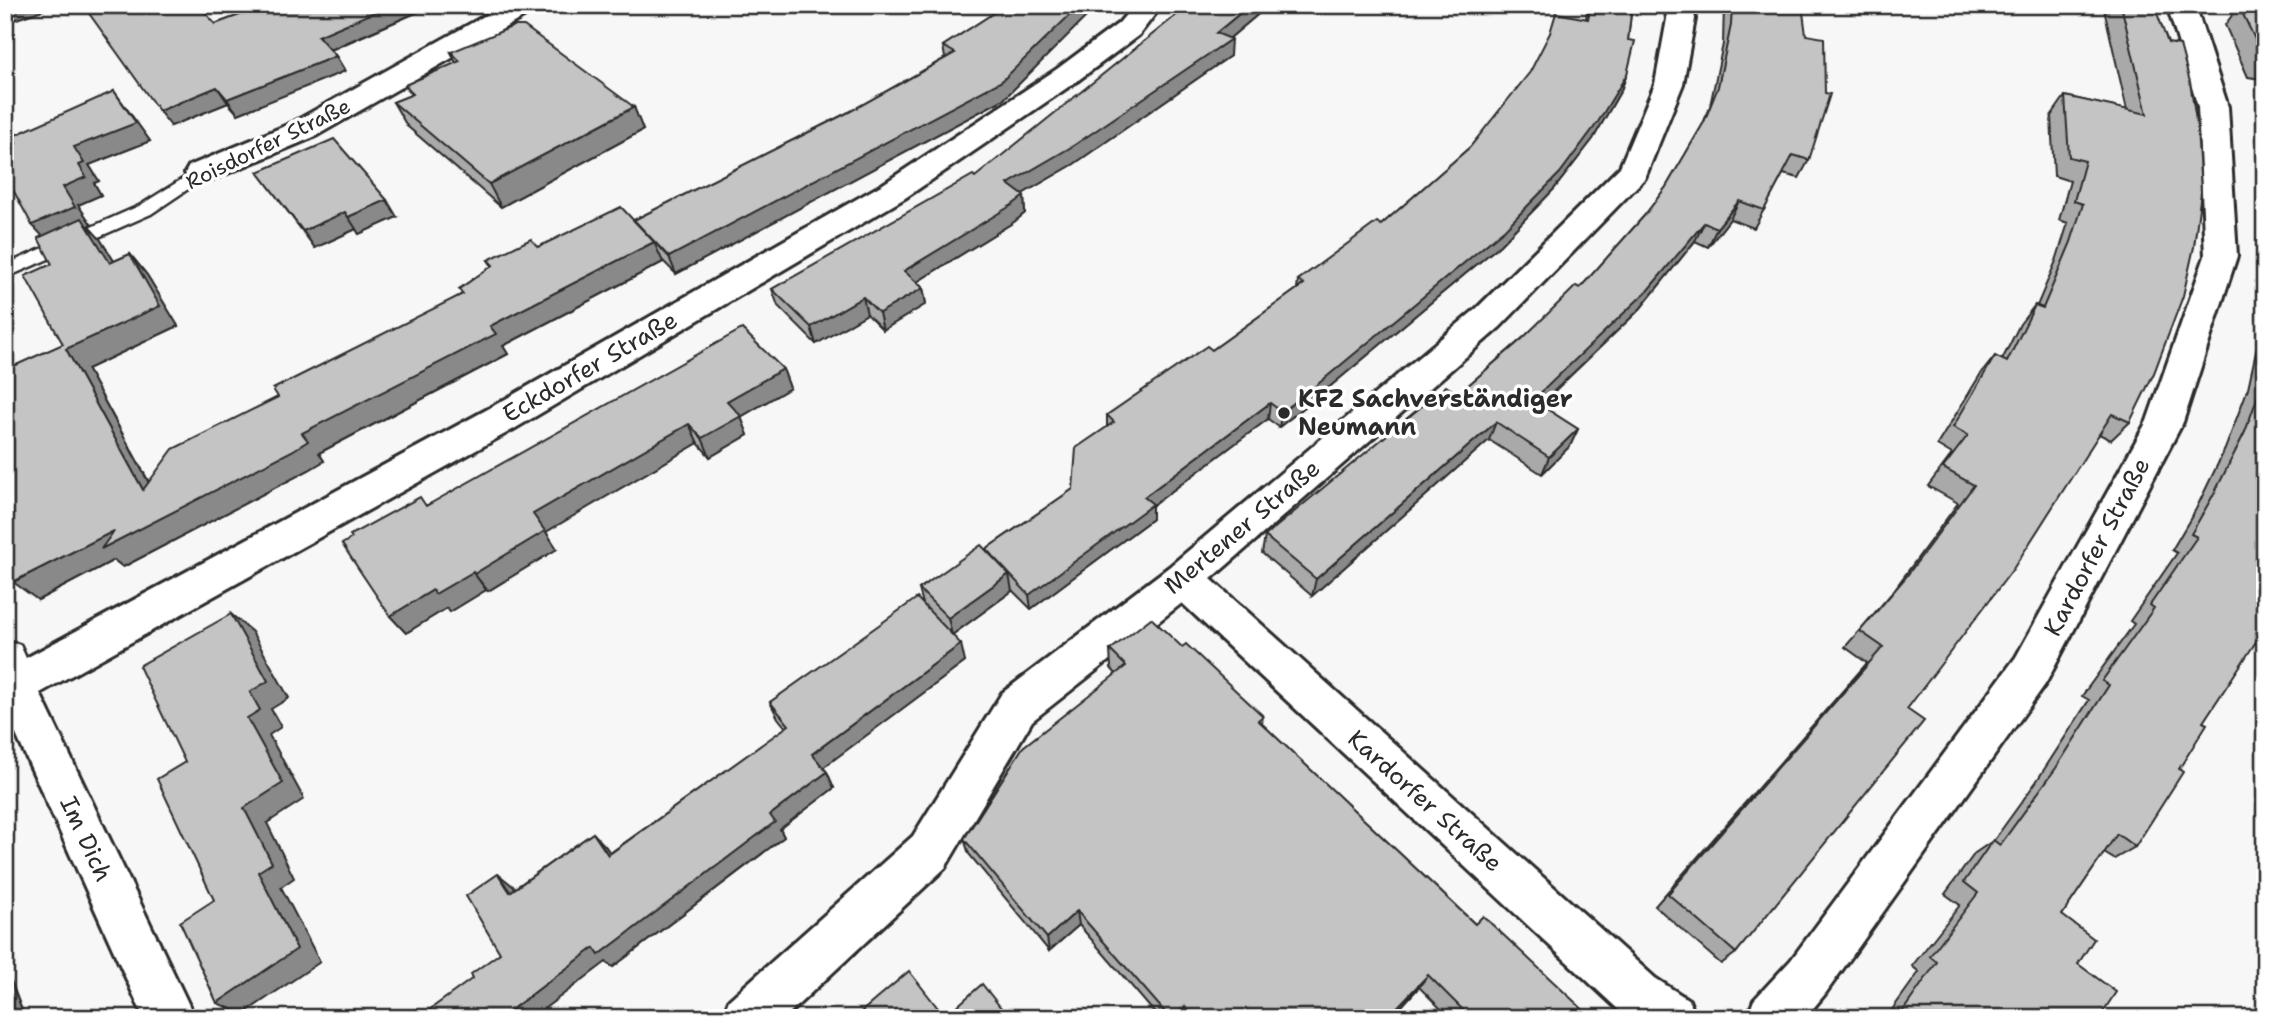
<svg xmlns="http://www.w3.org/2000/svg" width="2270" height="1023" font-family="'Shantell Sans',sans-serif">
  <rect width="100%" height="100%" fill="#f7f7f7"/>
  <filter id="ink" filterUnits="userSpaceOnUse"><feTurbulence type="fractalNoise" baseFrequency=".0143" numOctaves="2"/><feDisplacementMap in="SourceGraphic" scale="14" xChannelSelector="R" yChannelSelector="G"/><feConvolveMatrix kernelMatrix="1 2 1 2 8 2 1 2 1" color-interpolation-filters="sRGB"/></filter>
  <g filter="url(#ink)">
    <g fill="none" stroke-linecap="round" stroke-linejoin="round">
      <g stroke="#2b2b2b" stroke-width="5">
        <polygon id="service" points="200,168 208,173 206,177 151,214 5,278 5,265 139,206"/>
      </g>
      <g stroke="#2b2b2b" stroke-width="6">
        <g id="minor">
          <polygon points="504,5 537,5 534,11 314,137 211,180 200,183 189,180 185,173 189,166 292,123"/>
          <polygon points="1134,5 1162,5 1139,35 1077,81 905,198 514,429 40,693 195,1018 144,1018 5,710 5,640 20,645 26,658 488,409 883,184 1057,69 1119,23"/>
          <polygon points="1665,5 1693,5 1695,19 1683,84 1645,178 1500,327 1211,579 1655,978 1689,1000 1696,1018 1628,1018 1621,1012 1182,603 1032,721 945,868 784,1018 722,1018 729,1000 913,836 1002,693 1169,567 1476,309 1620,167 1655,84 1667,19"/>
          <polygon points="2167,5 2195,5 2228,107 2237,256 2183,422 2046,683 1825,994 1805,1018 1747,1018 1754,1000 1791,960 2016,657 2147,421 2205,256 2198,107"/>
        </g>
      </g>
      <use href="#service" fill="#fff" fill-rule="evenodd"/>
      <use href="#minor" fill="#fff" fill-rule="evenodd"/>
    </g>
    <g fill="#a9a9a9" stroke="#2b2b2b" stroke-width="2">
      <polygon points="267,5 434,5 331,50 336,56 345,71 238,114 228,103 171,126 215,24"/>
      <polygon points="1006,5 1004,99 676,274 662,260 663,262 503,346 508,354 319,453 324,461 309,470 123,567 114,560 38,600 9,481 63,344 52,264 42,236 16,143 114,91 150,141 89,165 99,181 94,183 101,195 78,205 91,224 88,226 100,239 114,261 130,254 147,275 178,326 87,369 149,482 278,397 462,294 459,289 492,266 488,260 538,247 634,220 849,112 945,58 943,46"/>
      <polygon points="1269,5 1230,38 1230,56 1074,164 1022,194 1024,196 1025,213 1014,222 917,282 923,288 926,304 883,330 867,314 816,344 778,306 772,289 975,177"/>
      <polygon points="1588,5 1632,5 1628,40 1627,74 1621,90 1593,139 1554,189 1500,245 1315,399 1279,427 1268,419 1152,506 1152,519 1031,609 1012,590 1012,591 952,635 965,662 823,767 827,772 834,788 780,829 784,837 613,967 606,962 473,978 500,953 515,888 593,833 610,853 786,728 778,718 770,702 923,604 919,589 986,549 1073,489 1107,426 1107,415 1212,350 1297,289 1298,280 1381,225 1470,147 1586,19"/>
      <polygon points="1724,5 1802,5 1809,160 1799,178 1783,174 1754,228 1730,219 1708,247 1695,241 1640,309 1540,405 1578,429 1570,446 1542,474 1489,440 1312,596 1262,553 1265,536 1458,394 1580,288 1644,216 1666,187 1702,126 1710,106 1723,44"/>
      <polygon points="2103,5 2154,5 2130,422 2111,440 2099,434 1736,953 1721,964 1655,906 1867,663 1845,647 1891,594 1958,503 1928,486 1952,454 1937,445 1980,375 1995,356 2002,360 2020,324 2035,305 2037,306 2056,261 2068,223 2059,220 2070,181 2054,176 2051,116 2065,96 2127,110"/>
      <polygon points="2239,6 2265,10 2265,94 2261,79 2248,77 2225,25"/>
      <polygon points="451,52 634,107 643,130 501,207 407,126 393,102 411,95 405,85 456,63"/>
      <polygon points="258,172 397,217 359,234 356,229 315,248"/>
      <polygon points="2265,340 2265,637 2253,645 2203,722 2179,769 2135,847 2114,859 2104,853 2062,915 2078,964 2099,1018 1886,1018 1919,972 1912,966 1960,905 1945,894 1975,853 1994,840 2036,782 2089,700 2082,696 2134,624 2130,621 2177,553 2172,550 2196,509 2225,449 2248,388 2257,347"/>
      <polygon points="783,369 790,388 741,417 748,435 710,457 698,443 611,493 546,532 557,549 488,591 486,590 450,612 447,608 406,633 390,616 427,505"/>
      <polygon points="1182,647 1263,716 1262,724 1475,924 1592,1018 1450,1018 1419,987 1391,1018 1159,1018 1079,925 1049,951 969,854 964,839 1116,674 1111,668 1110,650"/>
    </g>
    <g fill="#898989" stroke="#2b2b2b" stroke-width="2">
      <polygon points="5,5 57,5 5,23"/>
      <polygon points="391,5 434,5 327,51 318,36"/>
      <polygon points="1080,5 1098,5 1004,99 676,274 669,257"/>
      <polygon points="1250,5 1269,5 1218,48 1231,39 1230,56 1074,164 1010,201 1008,184 1216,33"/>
      <polygon points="336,56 345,71 238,114 227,99"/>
      <polygon points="1627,74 1621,90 1593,139 1554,189 1500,245 1315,399 1279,427 1282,412"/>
      <polygon points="217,87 228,103 171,126 159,111"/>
      <polygon points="114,91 150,141 89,165 99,181 94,183 101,195 78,205 91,224 88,226 100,239 128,283 49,243 32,225 63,187 74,147"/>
      <polygon points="634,107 643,130 501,207 489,184"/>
      <polygon points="1024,196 1025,213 1014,222 907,288 904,271"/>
      <polygon points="387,200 397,217 359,234 348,217"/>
      <polygon points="1739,201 1730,219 1708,247 1717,228"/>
      <polygon points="345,212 356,229 315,248 303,231"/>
      <polygon points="1704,223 1695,241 1640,309 1526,418 1533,400"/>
      <polygon points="654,242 663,262 503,346 508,354 319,453 324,461 309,470 123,567 114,560 38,600 13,582 302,433 490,326"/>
      <polygon points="130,254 147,275 178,326 87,369 163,509 143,490 66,349"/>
      <polygon points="923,288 926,304 883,330 879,313"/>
      <polygon points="863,297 867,314 816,344 811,327"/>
      <polygon points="783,369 790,388 741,417 748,435 710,457 702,438 727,401"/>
      <polygon points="1270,403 1268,419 1152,506 1152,519 1031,609 1029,595 1144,497"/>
      <polygon points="1496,422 1489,440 1312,596 1316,579"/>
      <polygon points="689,424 698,443 546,532 557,549 488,591 474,574 533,514"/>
      <polygon points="1578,429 1570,446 1542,474 1549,457"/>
      <polygon points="473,572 486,590 450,612 447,608 406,633 390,616 433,590"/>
      <polygon points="1009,574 1012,591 952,635 948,618"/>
      <polygon points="231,614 252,632 289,698 271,709 281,727 269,735 304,799 267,823 294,878 281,887 320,962 243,1014 217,1003 258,872 244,808 247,718"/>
      <polygon points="961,644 965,662 820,770 812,754"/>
      <polygon points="827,772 834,788 780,829 784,837 613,967 606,962 532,1018 500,1018"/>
      <polygon points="593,833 606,847 621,869 608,855"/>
      <polygon points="498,874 514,887 525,906 510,892"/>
      <polygon points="1077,911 1079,925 1049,951 1047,938"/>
      <polygon points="5,965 25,1018 5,1018"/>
      <polygon points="1428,975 1419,987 1391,1018 1387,1018"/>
      <polygon points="1185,1006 1183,1018 1172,1018"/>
    </g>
    <g fill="#c4c4c4" stroke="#2b2b2b" stroke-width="2">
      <polygon points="83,5 199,5 215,24 267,5 391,5 318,36 336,56 227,99 217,87 159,111"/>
      <polygon points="1006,5 1080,5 1002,81 669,257 634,220 849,112 955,53 943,46"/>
      <polygon points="1189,5 1250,5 1216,33 1231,39 1073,146 1008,184 1024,196 1012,205 904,271 923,288 879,313 863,297 811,327 772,289 973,175 975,177"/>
      <polygon points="1591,5 1632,5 1628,40 1635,41 1627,74 1598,122 1560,173 1505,229 1318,384 1282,412 1270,403 1144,497 1153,504 1029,595 986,549 1073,489 1076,448 1114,422 1107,415 1207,346 1212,350 1304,284 1298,280 1377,222 1381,225 1470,147 1530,72 1550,33 1556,13 1588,19"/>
      <polygon points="1732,5 1802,5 1806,35 1824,38 1825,93 1830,94 1809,160 1793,155 1764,210 1739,201 1717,228 1704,223 1648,290 1533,400 1578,429 1549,457 1496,422 1316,579 1265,536 1446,386 1458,394 1522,339 1576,286 1580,288 1644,216 1666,187 1704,122 1718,87 1731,25"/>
      <polygon points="2121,5 2154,5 2168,43 2180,45 2190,82 2197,127 2201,192 2194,247 2183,296 2154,373 2130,422 2112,414 2013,569 1907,709 1924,721 1736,953 1668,894 1883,647 1860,631 1906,577 1974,485 1943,468 1968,435 1953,427 1995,356 2007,362 2035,305 2043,308 2071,242 2083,204 2074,201 2085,161 2069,157 2065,96 2147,114"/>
      <polygon points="2239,6 2265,10 2265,59 2264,58"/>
      <polygon points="514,26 524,26 634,107 489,184 393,102 413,94 405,85 460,61 451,52"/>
      <polygon points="114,91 136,123 74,147 84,163 79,165 86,177 63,187 75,207 32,225 5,175 5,148 16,143 13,136"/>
      <polygon points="334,139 387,200 348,217 345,212 303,231 258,172"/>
      <polygon points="621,207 654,242 490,326 496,334 302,433 308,441 292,451 101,549 114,531 13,582 5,563 5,483 9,481 5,470 5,370 63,344 25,276 52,264 38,238 82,218 110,263 130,254 160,306 66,349 143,490 173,449 278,397 273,389 463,294 459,289 493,265 488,260 531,239 538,247"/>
      <polygon points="742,329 783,369 727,401 741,416 702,438 689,424 533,514 545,531 474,574 473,572 435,594 433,590 390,616 342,544 352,538 350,535 420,497 426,506"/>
      <polygon points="2265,376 2265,628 2203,722 2207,724 2179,769 2183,772 2135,847 2117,834 2062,915 2094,939 2078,964 2116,992 2099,1018 1898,1018 1937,962 1930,956 1978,893 1964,882 1993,840 2000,845 2056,768 2109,685 2102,681 2154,608 2150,605 2197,537 2191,534 2215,492 2245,432"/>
      <polygon points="981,545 1009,574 948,618 919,589"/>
      <polygon points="917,598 961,644 812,754 827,772 770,815 775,822 599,955 594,948 500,1018 418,1018 473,978 471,974 500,953 466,896 498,874 510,892 593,833 608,855 789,725 770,702"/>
      <polygon points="231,614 268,681 250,692 260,710 247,718 283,783 244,808 272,863 258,872 297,949 217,1003 180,922 214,900 157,779 185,762 139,666"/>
      <polygon points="1151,618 1182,647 1186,644 1263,716 1258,720 1475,924 1483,916 1592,1018 1471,1018 1428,975 1387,1018 1195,1018 1185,1006 1172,1018 1170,1018 1077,911 1047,938 964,839 1023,747 1126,666 1110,650"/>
      <polygon points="909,971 945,1017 982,984 1009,1018 854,1018"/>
    </g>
  </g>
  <circle fill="#2b2b2b" stroke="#fff" stroke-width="2.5" cx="1284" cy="413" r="7"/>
  <g text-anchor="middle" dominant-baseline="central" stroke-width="7" stroke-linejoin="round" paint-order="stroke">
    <g font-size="21" fill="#2b2b2b" stroke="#fff">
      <text transform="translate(268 144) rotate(-26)">Roisdorfer Straße</text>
    </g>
    <g font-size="24" fill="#2b2b2b" stroke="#fff">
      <text transform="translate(590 367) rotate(-30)">Eckdorfer Straße</text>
      <text transform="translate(1242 527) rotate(-40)">Mertener Straße</text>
      <text transform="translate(2097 547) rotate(-62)">Kardorfer Straße</text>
      <text transform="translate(1425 801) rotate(42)">Kardorfer Straße</text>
      <text transform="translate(86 839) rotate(65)">Im Dich</text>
    </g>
    <g font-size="24" font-weight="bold" fill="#2b2b2b" stroke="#fff" text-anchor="start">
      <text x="1298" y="399">KFZ Sachverständiger<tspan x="1298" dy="28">Neumann</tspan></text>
    </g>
  </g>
  <rect width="2270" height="1023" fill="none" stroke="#fff" stroke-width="28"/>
  <rect x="14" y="14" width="2242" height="995" fill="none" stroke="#2b2b2b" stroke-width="2.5" filter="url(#ink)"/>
</svg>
